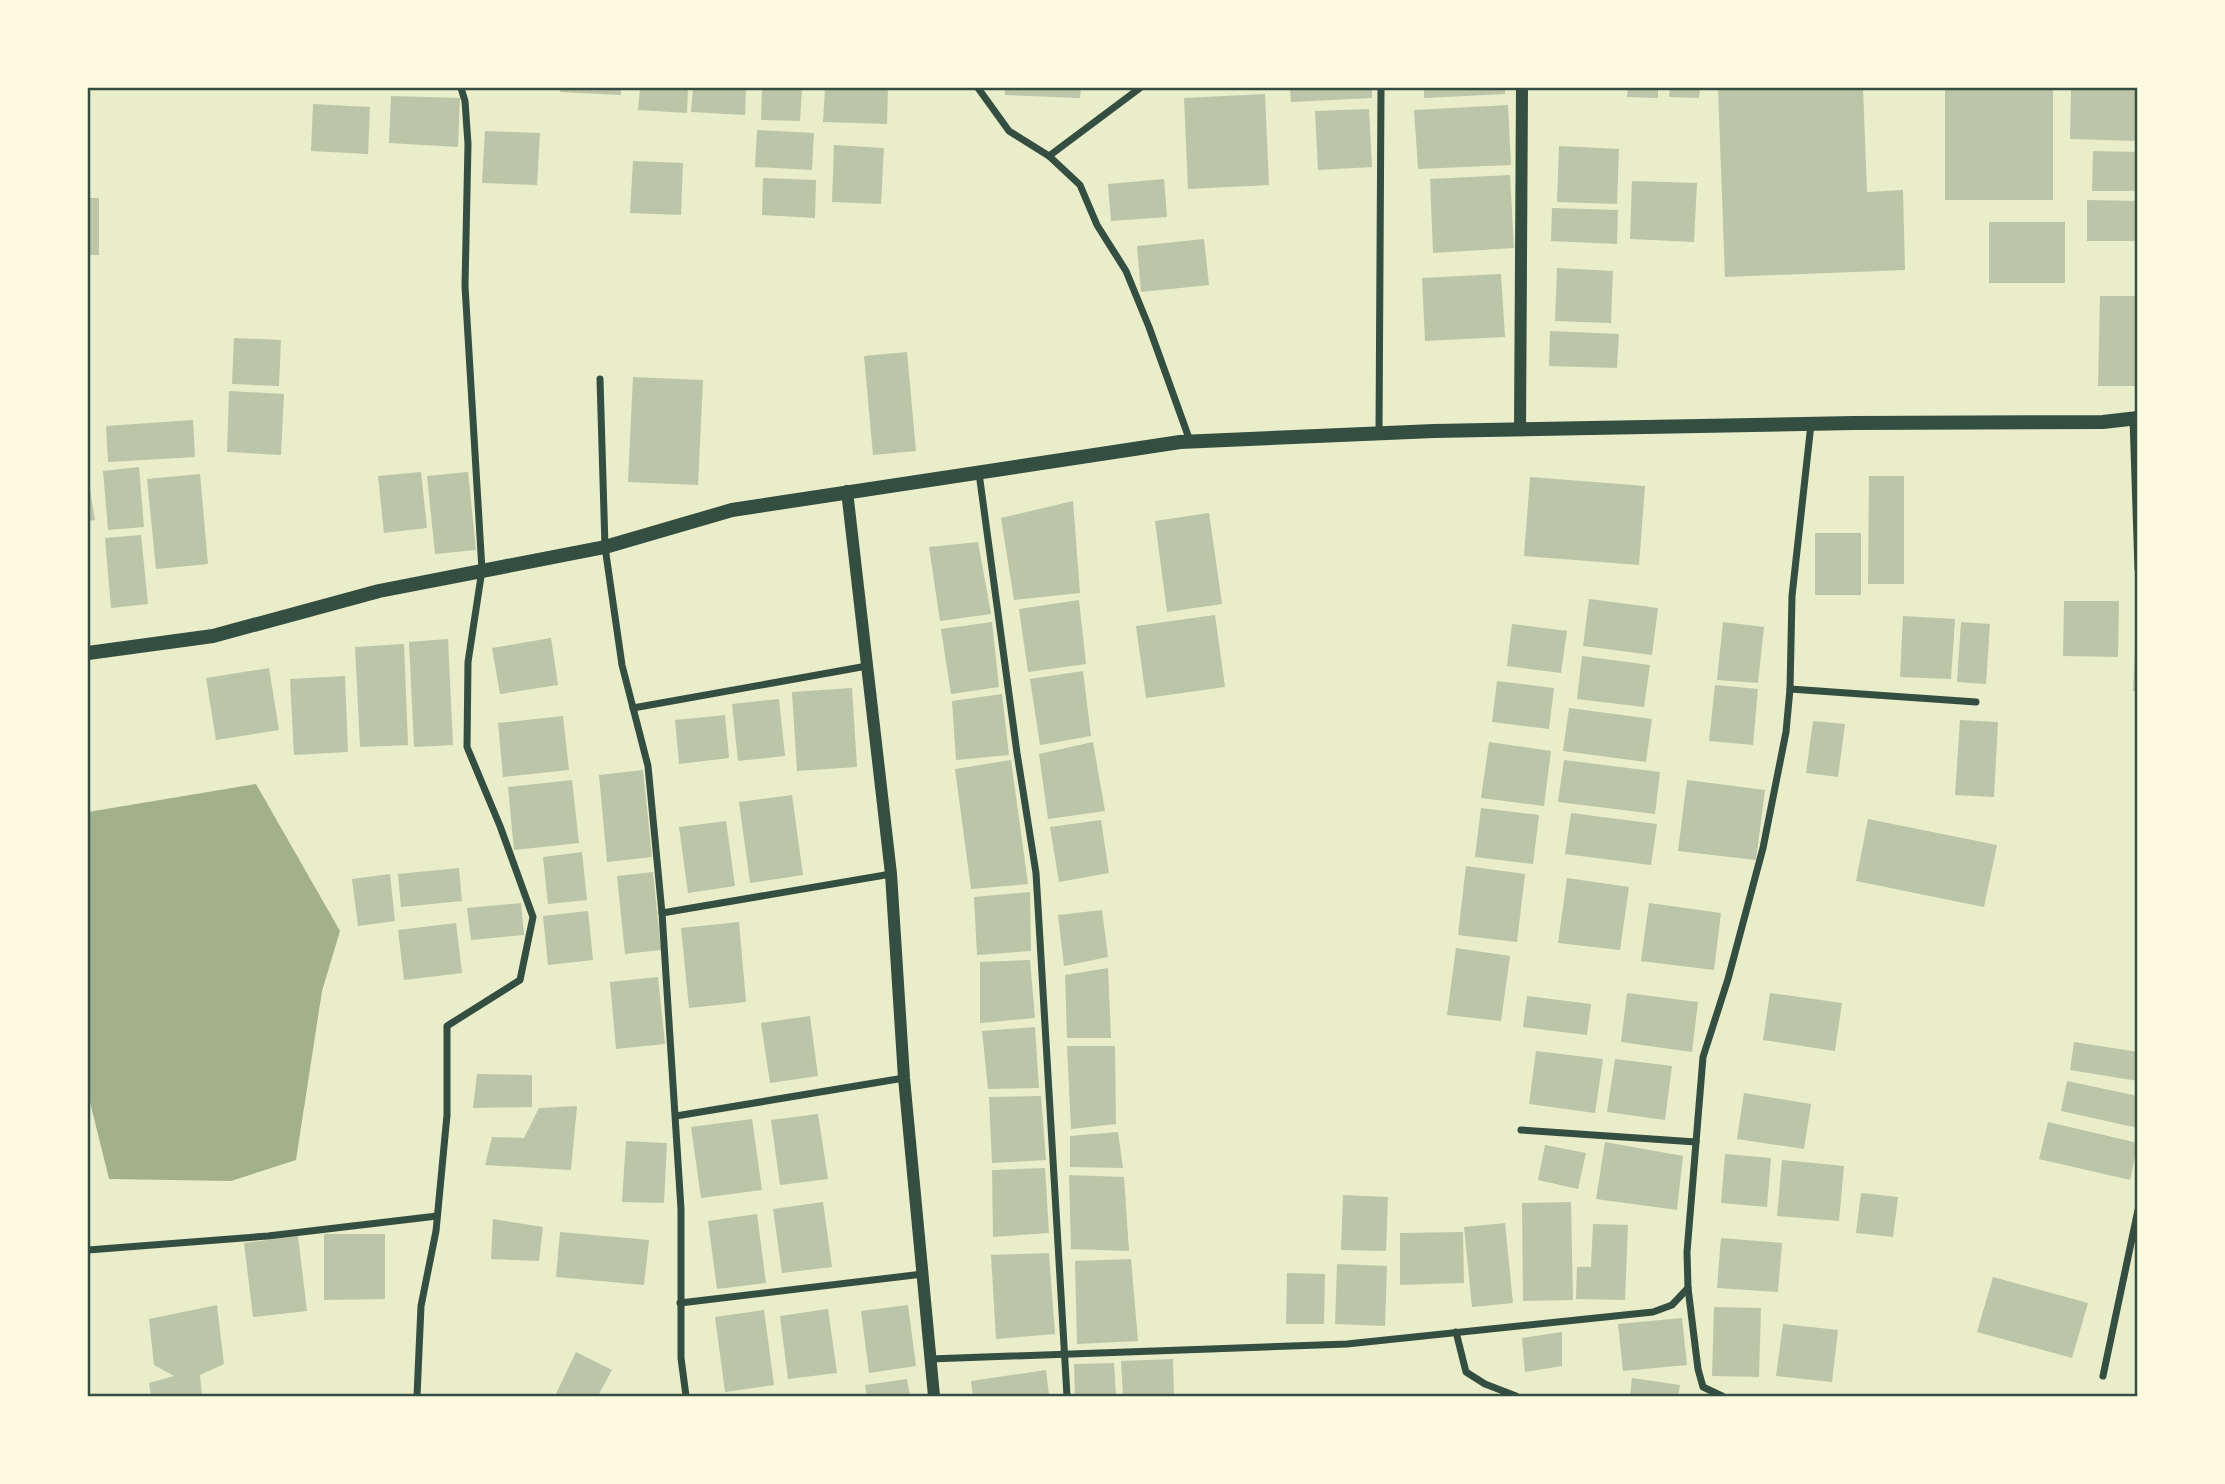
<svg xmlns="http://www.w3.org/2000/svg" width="2225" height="1484" font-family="Jost,sans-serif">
  <rect width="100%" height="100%" fill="#e9edc9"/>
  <polygon fill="#a3b18a" points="256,784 340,931 322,991 296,1160 231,1181 109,1179 88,1094 88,812"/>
  <g fill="#bcc5a7">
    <polygon points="560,88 621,88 621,95 560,92"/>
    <polygon points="640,88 688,88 687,113 638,110"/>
    <polygon points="693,88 746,88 745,115 691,112"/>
    <polygon points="762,88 802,88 800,121 761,120"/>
    <polygon points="825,88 888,88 887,124 823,122"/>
    <polygon points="1005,88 1081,88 1080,98 1005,95"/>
    <polygon points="1290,88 1372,88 1372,98 1291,102"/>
    <polygon points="1424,88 1505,88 1505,94 1424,98"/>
    <polygon points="1628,88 1658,88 1658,98 1627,97"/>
    <polygon points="1670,88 1700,88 1699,98 1669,97"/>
    <polygon points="1718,88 1863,88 1867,192 1903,190 1905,270 1725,277"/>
    <rect x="1945" y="88" width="108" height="112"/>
    <polygon points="2071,88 2138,88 2138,141 2070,139"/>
    <polygon points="1265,94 1269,185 1188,189 1184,98"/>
    <polygon points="391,96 460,98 458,147 389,143"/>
    <polygon points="313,104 370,107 368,154 311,151"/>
    <polygon points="1508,105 1511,165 1418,169 1414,110"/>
    <polygon points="1369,109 1372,167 1318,170 1315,111"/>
    <polygon points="757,130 814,133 812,170 755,167"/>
    <polygon points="485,131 540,133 537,185 482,183"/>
    <polygon points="834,145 884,148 881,204 832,202"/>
    <polygon points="1559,146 1619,149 1617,204 1557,202"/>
    <polygon points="2093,151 2138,152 2138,191 2092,191"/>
    <polygon points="633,161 683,163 681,215 630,213"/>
    <polygon points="1510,175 1514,248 1433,253 1430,179"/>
    <polygon points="763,178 816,180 815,218 762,215"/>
    <polygon points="1164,179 1167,217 1111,221 1108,184"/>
    <polygon points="1632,181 1697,183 1694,242 1630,239"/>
    <rect x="88" y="198" width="11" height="57"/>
    <polygon points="2087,200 2138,201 2138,241 2087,241"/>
    <polygon points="1552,208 1618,210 1617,244 1551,241"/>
    <rect x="1989" y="222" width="76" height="61"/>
    <polygon points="1204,239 1209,285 1141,292 1137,246"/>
    <polygon points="1557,268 1613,271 1611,323 1555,321"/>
    <polygon points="1501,274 1505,337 1425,341 1422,278"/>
    <polygon points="2100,296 2138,296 2138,386 2098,386"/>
    <polygon points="1550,331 1619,334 1617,368 1549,366"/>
    <polygon points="234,338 281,340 279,386 232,384"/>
    <polygon points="907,352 916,451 873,455 864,356"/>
    <polygon points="633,377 703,380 698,485 628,482"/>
    <polygon points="229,391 284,394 281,455 227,452"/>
    <polygon points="193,420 195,457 108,462 106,426"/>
    <polygon points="139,467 144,527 108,530 103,471"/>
    <polygon points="421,472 427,528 384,533 378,476"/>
    <polygon points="468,472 476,550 435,554 427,476"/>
    <polygon points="200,474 208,564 156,569 147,479"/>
    <polygon points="1869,476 1904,476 1904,584 1868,584"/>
    <polygon points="1530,477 1645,486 1639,565 1524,556"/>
    <polygon points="88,479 95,520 88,521"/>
    <polygon points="1073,501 1080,593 1014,600 1001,518"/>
    <polygon points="1209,513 1222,604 1167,612 1155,521"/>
    <rect x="1815" y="533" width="46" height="62"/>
    <polygon points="141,535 148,604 111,608 105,538"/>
    <polygon points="978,542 991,614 940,621 929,547"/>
    <polygon points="1589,599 1658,608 1652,655 1583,646"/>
    <polygon points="1079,600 1086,664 1028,672 1019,609"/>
    <polygon points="2064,601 2119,601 2118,657 2063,656"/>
    <polygon points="1215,615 1225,687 1146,698 1136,626"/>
    <polygon points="1903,616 1955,619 1951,679 1900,677"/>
    <polygon points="992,622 999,687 951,694 941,629"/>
    <polygon points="1723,622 1764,627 1758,683 1717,680"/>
    <polygon points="1961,622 1990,624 1986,684 1957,682"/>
    <polygon points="1512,624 1567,631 1561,673 1507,666"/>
    <polygon points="551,638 558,685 500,694 492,648"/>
    <polygon points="448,639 453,745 414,747 409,642"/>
    <polygon points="404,644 408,745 360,747 355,647"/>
    <polygon points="2135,646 2138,646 2138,692 2133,691"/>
    <polygon points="1582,656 1650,665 1644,707 1577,699"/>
    <polygon points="269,668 279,730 216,740 206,678"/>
    <polygon points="1083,671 1091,736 1040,745 1030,679"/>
    <polygon points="345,676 348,752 294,755 290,679"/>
    <polygon points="1497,681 1554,688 1549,729 1492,722"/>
    <polygon points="1715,685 1758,689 1753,745 1709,741"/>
    <polygon points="852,688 857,767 797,771 792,692"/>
    <polygon points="1002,694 1009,755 956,760 952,701"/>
    <polygon points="779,699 785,756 738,761 732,704"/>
    <polygon points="1569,708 1652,719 1646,762 1563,751"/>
    <polygon points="725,715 729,758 679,764 675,720"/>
    <polygon points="563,716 569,770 503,777 498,723"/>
    <polygon points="1960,720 1998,722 1994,797 1955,795"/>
    <polygon points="1813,721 1845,724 1838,777 1806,773"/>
    <polygon points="1093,742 1105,811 1048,819 1039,754"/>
    <polygon points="1489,742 1551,751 1544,806 1481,798"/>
    <polygon points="1011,760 1028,884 971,889 955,769"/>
    <polygon points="1564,760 1660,772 1655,814 1558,802"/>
    <polygon points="643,770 652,857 607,862 599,775"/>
    <polygon points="572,780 579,843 514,850 508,787"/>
    <polygon points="1687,780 1765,790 1756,860 1678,851"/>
    <polygon points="792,795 803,875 750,883 739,802"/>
    <polygon points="1481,808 1539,815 1533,864 1475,857"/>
    <polygon points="1571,813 1657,824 1651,865 1565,854"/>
    <polygon points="1868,819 1997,845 1984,907 1856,881"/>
    <polygon points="1101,820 1109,873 1059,882 1050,827"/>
    <polygon points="726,821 735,886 688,893 679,827"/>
    <polygon points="582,852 587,900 548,904 543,857"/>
    <polygon points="1466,866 1525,874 1517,942 1458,935"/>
    <polygon points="459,868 462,901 401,907 398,874"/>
    <polygon points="653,872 661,950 625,954 617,876"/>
    <polygon points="390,874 395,921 358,926 352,879"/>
    <polygon points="1567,878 1629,887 1620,950 1558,943"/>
    <polygon points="1030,892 1031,951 977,955 974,897"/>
    <polygon points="521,903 524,935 471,940 467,908"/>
    <polygon points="1649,903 1721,913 1714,970 1641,961"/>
    <polygon points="1102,910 1108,957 1064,966 1058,915"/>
    <polygon points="588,911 593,960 548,965 543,916"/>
    <polygon points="739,922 746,1002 689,1008 681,928"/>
    <polygon points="456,923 462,973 404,980 398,930"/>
    <polygon points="1456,948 1510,956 1501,1021 1447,1015"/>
    <polygon points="1030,960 1035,1018 980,1023 980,962"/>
    <polygon points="1108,968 1111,1038 1067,1038 1065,975"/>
    <polygon points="658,977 665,1044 616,1049 610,982"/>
    <polygon points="1627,993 1698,1002 1692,1052 1621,1042"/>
    <polygon points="1770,993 1842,1003 1835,1051 1763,1040"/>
    <polygon points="1527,996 1591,1004 1587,1035 1523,1027"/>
    <polygon points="810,1016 818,1076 770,1083 761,1023"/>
    <polygon points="1035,1027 1039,1088 988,1089 982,1031"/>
    <polygon points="2074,1042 2138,1052 2138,1081 2070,1070"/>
    <polygon points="1067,1046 1115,1046 1116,1124 1071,1129"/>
    <polygon points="1536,1051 1603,1059 1595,1113 1529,1104"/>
    <polygon points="1615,1059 1672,1066 1665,1120 1607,1112"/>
    <polygon points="477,1074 532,1075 532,1107 473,1108"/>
    <polygon points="2067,1081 2138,1096 2138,1128 2061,1111"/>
    <polygon points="1744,1093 1811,1104 1804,1149 1737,1139"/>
    <polygon points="1041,1096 1046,1160 992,1163 989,1097"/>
    <polygon points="577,1106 571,1170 485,1165 492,1137 524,1138 539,1108"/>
    <polygon points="818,1114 828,1179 780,1185 771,1120"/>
    <polygon points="752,1119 762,1190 701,1198 691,1127"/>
    <polygon points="2048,1122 2138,1143 2130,1180 2039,1159"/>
    <polygon points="1118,1132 1123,1168 1070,1167 1070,1136"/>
    <polygon points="626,1141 667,1143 664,1203 622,1202"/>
    <polygon points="1605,1142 1683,1156 1677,1210 1596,1199"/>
    <polygon points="1545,1145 1586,1153 1578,1189 1538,1180"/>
    <polygon points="1725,1154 1771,1158 1767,1207 1721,1203"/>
    <polygon points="1782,1160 1844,1166 1839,1221 1777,1216"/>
    <polygon points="1045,1168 1049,1233 993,1237 992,1170"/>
    <polygon points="1069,1175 1124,1177 1129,1251 1071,1249"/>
    <polygon points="1861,1193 1898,1197 1893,1237 1856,1233"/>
    <polygon points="1343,1195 1388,1197 1386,1251 1341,1250"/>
    <polygon points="823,1202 832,1267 782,1273 773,1209"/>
    <polygon points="1571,1202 1573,1300 1523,1301 1522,1203"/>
    <polygon points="757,1214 766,1283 717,1289 708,1221"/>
    <polygon points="493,1219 543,1227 539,1261 491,1259"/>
    <polygon points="1505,1223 1513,1303 1472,1307 1464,1227"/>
    <polygon points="1593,1224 1628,1225 1625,1300 1576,1299 1577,1267 1591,1267"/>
    <polygon points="560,1232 649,1240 644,1285 556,1277"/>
    <polygon points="1463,1232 1464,1283 1400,1285 1400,1233"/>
    <polygon points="324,1234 385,1234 385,1299 324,1300"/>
    <polygon points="298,1236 307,1311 253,1317 244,1243"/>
    <polygon points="1721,1238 1782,1243 1778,1292 1717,1288"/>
    <polygon points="1049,1253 1055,1334 996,1339 991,1255"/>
    <polygon points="1131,1259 1138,1341 1077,1344 1075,1261"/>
    <polygon points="1337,1264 1387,1266 1385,1326 1335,1324"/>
    <polygon points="1287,1273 1325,1274 1324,1324 1286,1324"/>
    <polygon points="1993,1277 2088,1303 2072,1358 1977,1332"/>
    <polygon points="217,1305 224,1364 200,1375 202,1396 151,1396 149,1383 174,1376 154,1365 149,1319"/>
    <polygon points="908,1305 916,1366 869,1373 861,1311"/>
    <polygon points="1714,1307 1761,1308 1759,1377 1712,1376"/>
    <polygon points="828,1309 837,1373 788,1379 780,1316"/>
    <polygon points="764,1310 774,1385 725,1392 715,1317"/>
    <polygon points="1682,1318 1687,1365 1623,1371 1618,1324"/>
    <polygon points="1783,1324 1838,1330 1832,1382 1776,1376"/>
    <polygon points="1562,1332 1562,1366 1525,1372 1522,1338"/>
    <polygon points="576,1352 612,1370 598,1396 555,1396"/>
    <polygon points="1173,1359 1174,1396 1123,1396 1121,1361"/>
    <polygon points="1114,1363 1116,1396 1075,1396 1074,1364"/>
    <polygon points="1046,1370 1049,1396 973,1396 971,1381"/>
    <polygon points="1632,1378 1680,1385 1678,1396 1630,1396"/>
    <polygon points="907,1379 910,1396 867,1396 865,1385"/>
  </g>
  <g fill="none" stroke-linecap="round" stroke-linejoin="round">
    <g stroke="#344e41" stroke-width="7">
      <polyline points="978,88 1009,131 1049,156 1080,185 1097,225 1126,271 1149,327 1190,441"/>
      <polyline points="1049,156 1140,88"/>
      <polyline points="600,379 605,547 622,665 648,766 662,913 681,1209 681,1358 686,1396"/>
      <polyline points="2133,419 2138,569"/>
      <polyline points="1379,433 1381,88"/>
      <polyline points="979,473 1017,753 1036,873 1067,1396"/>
      <polyline points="1790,689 1976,702"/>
      <polyline points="633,708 867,666"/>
      <polyline points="662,913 891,874"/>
      <polyline points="676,1116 904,1078"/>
      <polyline points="1521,1130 1696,1142"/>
      <polyline points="88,1250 268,1236 437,1216"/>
      <polyline points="1688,1288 1698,1369 1703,1387 1722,1396"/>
      <polyline points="680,1303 923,1274"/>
      <polyline points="1456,1332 1466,1372 1485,1384 1516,1396"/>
      <polyline points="930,1359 1347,1344 1653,1312 1672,1305 1688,1288 1687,1252 1703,1057 1728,979 1763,848 1786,732 1790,689 1792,596 1811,424"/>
      <polyline points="2103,1376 2138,1210"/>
      <polyline points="417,1396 421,1306 436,1231 447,1115 447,1026 520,980 533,917 500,826 467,747 468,662 482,570 465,286 468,144 465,101 461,88"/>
    </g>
    <g stroke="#344e41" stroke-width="12">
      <polyline points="1520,430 1522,88"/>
      <polyline points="847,491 891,874 904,1078 934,1396"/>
    </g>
    <polyline stroke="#344e41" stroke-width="14" points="88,653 213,636 379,591 605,547 732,510 1180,442 1434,431 1853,423 2103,422 2138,418"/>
  </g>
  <rect width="2225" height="1484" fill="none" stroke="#fefae0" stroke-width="178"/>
  <rect x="89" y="89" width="2047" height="1306" fill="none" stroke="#344e41" stroke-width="2.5"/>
</svg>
